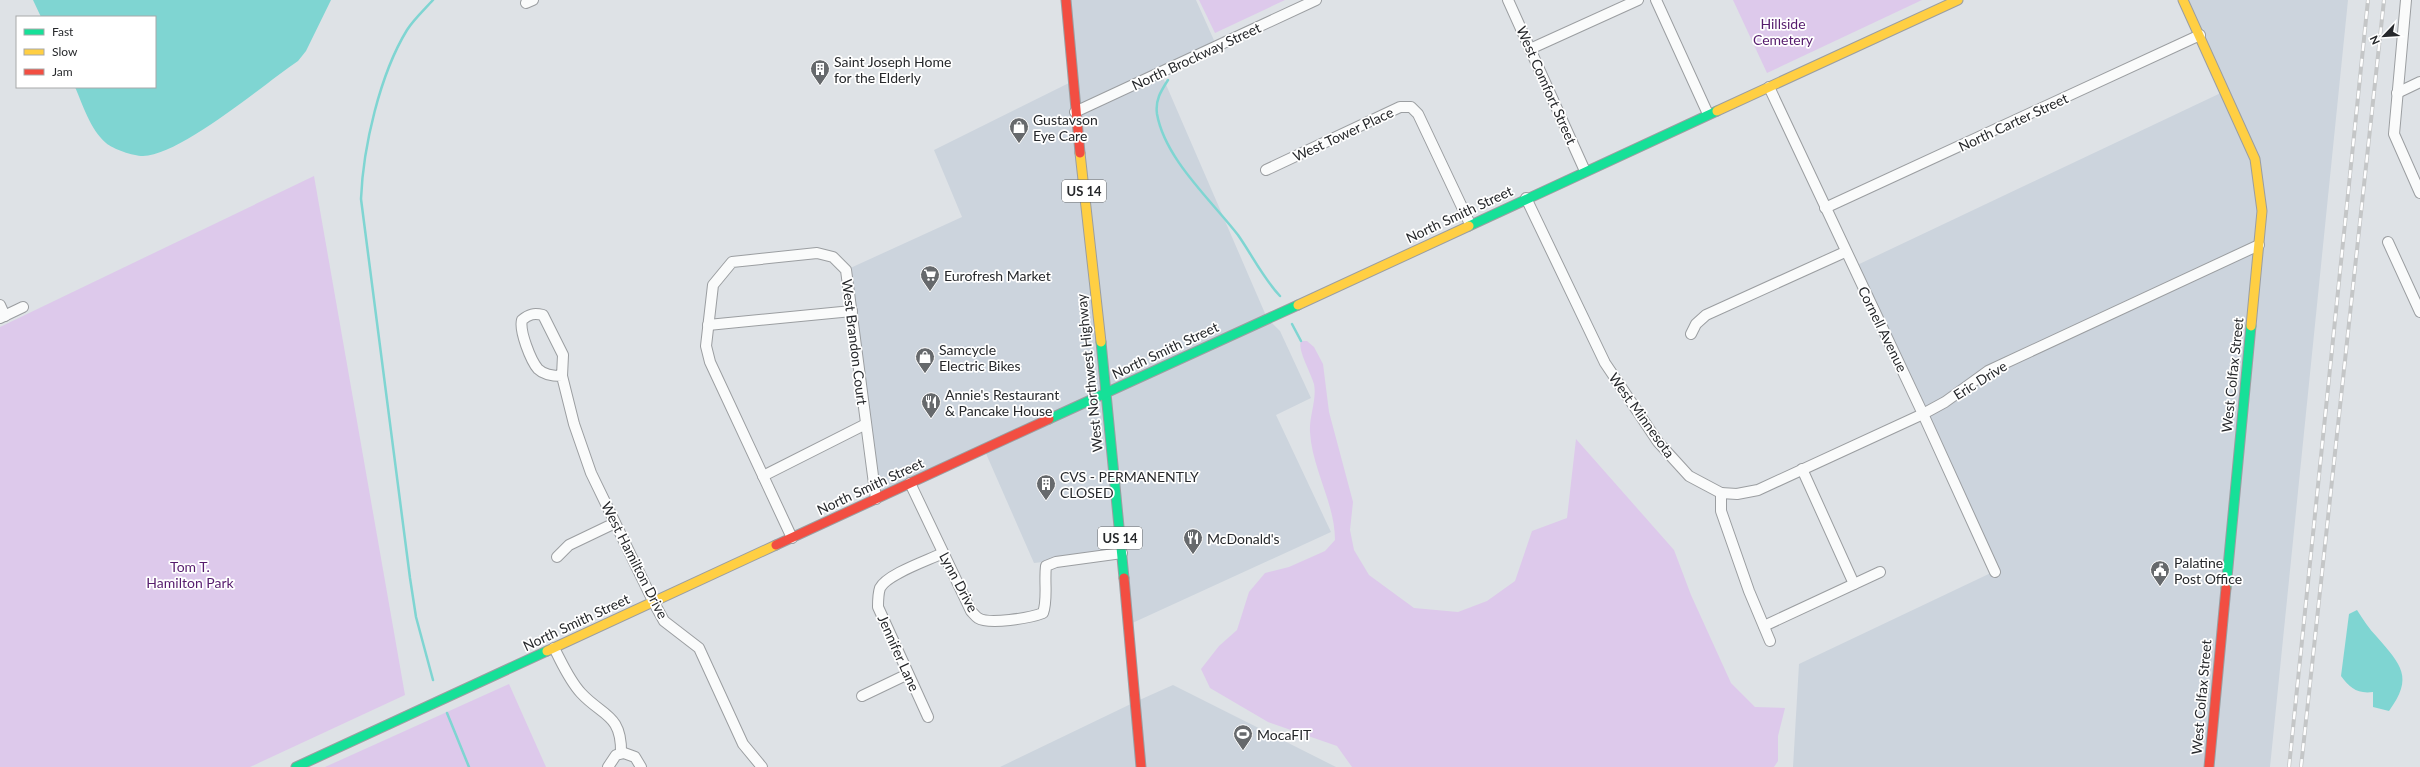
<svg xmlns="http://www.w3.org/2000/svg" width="2420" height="767" font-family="Lato,sans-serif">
  <rect width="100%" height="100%" fill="#dee2e6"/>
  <g fill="#ccd4dd">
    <polygon points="1066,0 1196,0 1217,47 1161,73 1267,318 1280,331 1311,398 1276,415 1331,532 1128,625 1122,553 1034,563 984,449 876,499 846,270 962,217 934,150 1073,81"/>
    <polygon points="2183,0 2348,0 2270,767 1793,767 1799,664 1995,571 1853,267 2225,91"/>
    <polygon points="1173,685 1336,767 1000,767 1135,702"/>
  </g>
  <g fill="#ddc9eb">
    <polygon points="1199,0 1285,0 1215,33"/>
    <polygon points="1733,0 1922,0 1767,73"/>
    <polygon points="314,176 405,695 250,767 0,767 0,327"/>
    <path d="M1301 341H1307L1314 347 1323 364 1329 412 1353 502 1350 530 1354 550 1369 575 1414 608 1458 612 1487 601 1515 581 1532 531 1567 518 1576 439 1674 550 1691 595 1731 683 1755 707 1785 708 1778 736V761L1774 767H1352L1337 746 1268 722 1210 688 1201 669 1219 646 1237 630 1249 592 1265 573 1289 567 1325 551 1335 540C1335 503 1312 469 1310 432 1309 416 1317 400 1314 384 1311 373 1297 349 1301 341Z"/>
    <polygon points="509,684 546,767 325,767"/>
  </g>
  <g fill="#7fd5d2">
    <path d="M33 0H331L306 51 298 61C264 84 181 155 143 156 133 156 113 149 106 143 90 129 83 105 75 87H155V17H41Z"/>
    <path d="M2357 610C2363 619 2369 629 2377 637 2401 665 2414 677 2389 711L2373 707V692C2357 694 2350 688 2341 676L2349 614Z"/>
  </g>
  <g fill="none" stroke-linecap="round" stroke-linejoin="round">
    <g stroke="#7fd5d2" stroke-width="2.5">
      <path d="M1168 80C1161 91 1155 100 1157 114 1165 159 1211 200 1238 235 1252 255 1263 278 1280 296"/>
      <polyline points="1292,324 1301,341"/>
      <path d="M433 680 416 617 410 578 361 199C363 147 380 74 407 30 414 19 425 9 433 0"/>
      <polyline points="447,713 469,767"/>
    </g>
    <g stroke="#9b9ea1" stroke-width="12">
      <g id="street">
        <polyline points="1508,0 1585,171"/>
        <polyline points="1656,0 1708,114"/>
        <polyline points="2406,0 2394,134 2420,193"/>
        <polyline points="526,3 533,0"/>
        <polyline points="1530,49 1638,0"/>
        <polyline points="1769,87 1923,414 1995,572"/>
        <polyline points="2397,93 2420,82"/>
        <polyline points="1075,112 1316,0"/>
        <polyline points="1266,170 1400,107 1411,107 1418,114 1470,224"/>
        <polyline points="1526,198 1605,363 1658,442 1689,476 1721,493 1721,511 1749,591 1770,641"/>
        <polyline points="1825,208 2200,35"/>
        <polyline points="2388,242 2420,312"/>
        <polyline points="0,305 5,316"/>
        <polyline points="0,318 23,307"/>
        <polyline points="708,325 852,311"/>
        <polyline points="1691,334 1696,324 1706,315 1845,252"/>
        <path d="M562 376C555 376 544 375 538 369 531 361 519 331 522 320 529 314 534 313 543 315L563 355 562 376 574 424 591 473 653 601 664 621 699 648 743 744 762 767"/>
        <polyline points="1802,469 1854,584"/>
        <polyline points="763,476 866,424"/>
        <path d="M910 483 971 611C973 613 975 616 978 618 989 625 1030 618 1043 613 1048 599 1044 582 1046 566L1056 562 1122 553"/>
        <polyline points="1721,493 1737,494 1758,490 1923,414 1945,402 1988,371 2259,245"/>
        <polyline points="792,538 710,362 706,346 713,285 732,262 817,253 833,257 846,270 876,499"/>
        <polyline points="557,557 569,545 615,523"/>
        <polyline points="1764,626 1880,572"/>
        <path d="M554 648C562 663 569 680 581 693 602 716 622 714 621 753"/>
        <polyline points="862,696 908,674"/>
        <path d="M928 717 878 607C878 601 878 594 880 588 887 574 929 560 943 553"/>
        <polyline points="608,767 616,755 624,753 635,757 641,767"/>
      </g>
    </g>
    <g stroke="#9b9ea1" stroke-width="11">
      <g id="fast">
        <polyline points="1469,226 1717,111"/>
        <polyline points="1101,342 1124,578"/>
        <polyline points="1049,419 1298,305"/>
        <polyline points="2226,588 2251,326"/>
        <polyline points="296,767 547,651"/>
      </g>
    </g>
    <g stroke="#9b9ea1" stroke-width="11">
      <g id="slow">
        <polyline points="2183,0 2255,159 2262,211 2251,326"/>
        <polyline points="1717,111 1958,0"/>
        <polyline points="1080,153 1101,342"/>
        <polyline points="1298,305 1469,226"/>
        <polyline points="547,651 776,545"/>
      </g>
    </g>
    <g stroke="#9b9ea1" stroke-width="11">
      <g id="jam">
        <polyline points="1066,0 1080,153"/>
        <polyline points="776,545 1049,419"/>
        <polyline points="1124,578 1141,767"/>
        <polyline points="2209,767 2226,588"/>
      </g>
    </g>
    <use href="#street" stroke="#fafbfb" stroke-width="10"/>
    <use href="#fast" stroke="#16e098" stroke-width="9"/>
    <use href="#slow" stroke="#ffcf43" stroke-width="9"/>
    <use href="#jam" stroke="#f24e42" stroke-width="9"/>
    <g stroke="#c4c6c7" stroke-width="4">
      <g id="rail">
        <polyline points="2289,767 2368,0"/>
        <polyline points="2301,767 2384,0"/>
      </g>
    </g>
    <use href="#rail" stroke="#fff" stroke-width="2.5" stroke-dasharray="8" stroke-linecap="butt"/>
  </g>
  <defs>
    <g id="building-pin" transform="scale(1)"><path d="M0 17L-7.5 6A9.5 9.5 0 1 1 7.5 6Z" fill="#66696c" stroke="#fff"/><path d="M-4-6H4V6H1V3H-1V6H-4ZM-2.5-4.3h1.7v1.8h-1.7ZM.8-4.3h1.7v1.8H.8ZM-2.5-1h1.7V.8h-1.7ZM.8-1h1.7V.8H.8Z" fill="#fff"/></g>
    <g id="shop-pin" transform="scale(1)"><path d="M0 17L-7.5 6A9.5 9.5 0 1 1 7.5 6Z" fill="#66696c" stroke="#fff"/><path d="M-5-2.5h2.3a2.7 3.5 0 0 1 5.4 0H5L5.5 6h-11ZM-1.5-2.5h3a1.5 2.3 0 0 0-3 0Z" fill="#fff"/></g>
    <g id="supermarket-pin" transform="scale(1)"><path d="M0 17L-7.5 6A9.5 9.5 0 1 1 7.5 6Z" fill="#66696c" stroke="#fff"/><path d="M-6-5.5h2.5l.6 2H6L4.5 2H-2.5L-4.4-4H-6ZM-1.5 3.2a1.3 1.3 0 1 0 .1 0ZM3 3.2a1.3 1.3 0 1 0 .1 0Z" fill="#fff"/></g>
    <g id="restaurant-pin" transform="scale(1)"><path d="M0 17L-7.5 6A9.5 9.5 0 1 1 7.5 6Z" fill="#66696c" stroke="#fff"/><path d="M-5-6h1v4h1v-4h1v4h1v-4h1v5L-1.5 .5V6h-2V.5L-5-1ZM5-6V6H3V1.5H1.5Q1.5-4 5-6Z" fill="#fff"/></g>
    <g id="civic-pin" transform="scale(1)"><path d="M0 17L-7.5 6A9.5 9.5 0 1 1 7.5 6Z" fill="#66696c" stroke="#fff"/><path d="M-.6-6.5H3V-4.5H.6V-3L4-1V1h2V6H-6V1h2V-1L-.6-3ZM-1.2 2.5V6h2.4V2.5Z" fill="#fff"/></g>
    <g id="stadium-pin" transform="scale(1)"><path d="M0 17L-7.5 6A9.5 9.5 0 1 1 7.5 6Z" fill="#66696c" stroke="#fff"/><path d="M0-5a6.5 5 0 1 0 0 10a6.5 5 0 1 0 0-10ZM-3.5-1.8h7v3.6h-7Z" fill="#fff"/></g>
  </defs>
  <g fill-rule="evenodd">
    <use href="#building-pin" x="820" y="69"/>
    <use href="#shop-pin" x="1019" y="127"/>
    <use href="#supermarket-pin" x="930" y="275"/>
    <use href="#shop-pin" x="925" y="357"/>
    <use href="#restaurant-pin" x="931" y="402"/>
    <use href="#building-pin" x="1046" y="484"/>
    <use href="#restaurant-pin" x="1193" y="538"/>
    <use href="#civic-pin" x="2160" y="570"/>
    <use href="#stadium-pin" x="1243" y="734"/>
  </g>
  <g text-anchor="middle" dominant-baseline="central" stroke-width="3.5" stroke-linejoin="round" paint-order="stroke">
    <g fill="#fff" stroke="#67686b" stroke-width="1">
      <rect x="1062" y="180" width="44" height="22" rx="3"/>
      <rect x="1098" y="527" width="44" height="22" rx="3"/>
    </g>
    <g font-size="13" font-weight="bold" fill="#26282b">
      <text x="1084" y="191">US 14</text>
      <text x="1120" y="538">US 14</text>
    </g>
    <g font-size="14" fill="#561c6d" stroke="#fff">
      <text x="1783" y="23">Hillside<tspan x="1783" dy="16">Cemetery</tspan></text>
      <text x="190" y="566">Tom T.<tspan x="190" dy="16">Hamilton Park</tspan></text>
    </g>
    <g font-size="14" fill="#26282b" stroke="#fff">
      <text transform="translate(1196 56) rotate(-25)">North Brockway Street</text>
      <text transform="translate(1547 85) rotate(66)">West Comfort Street</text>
      <text transform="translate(2013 122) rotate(-25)">North Carter Street</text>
      <text transform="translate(1343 134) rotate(-25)">West Tower Place</text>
      <text transform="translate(1459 214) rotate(-25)">North Smith Street</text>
      <text transform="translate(1883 329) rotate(64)">Cornell Avenue</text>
      <text transform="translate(855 342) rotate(83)">West Brandon Court</text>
      <text transform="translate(1165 350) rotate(-25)">North Smith Street</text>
      <text transform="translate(1089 373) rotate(-96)">West Northwest Highway</text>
      <text transform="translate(2232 375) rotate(-84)">West Colfax Street</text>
      <text transform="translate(1980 380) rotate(-32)">Eric Drive</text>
      <text transform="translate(1642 415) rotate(54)">West Minnesota</text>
      <text transform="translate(870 486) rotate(-25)">North Smith Street</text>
      <text transform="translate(635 560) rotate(63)">West Hamilton Drive</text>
      <text transform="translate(959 582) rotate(62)">Lynn Drive</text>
      <text transform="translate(576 622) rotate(-25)">North Smith Street</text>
      <text transform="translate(899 653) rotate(66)">Jennifer Lane</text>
      <text transform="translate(2201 697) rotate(-85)">West Colfax Street</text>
    </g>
    <g font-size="14" fill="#26282b" stroke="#fff" text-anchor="start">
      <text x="834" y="61">Saint Joseph Home<tspan x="834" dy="16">for the Elderly</tspan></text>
      <text x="1033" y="119">Gustavson<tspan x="1033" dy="16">Eye Care</tspan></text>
      <text x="944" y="275">Eurofresh Market</text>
      <text x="939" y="349">Samcycle<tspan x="939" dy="16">Electric Bikes</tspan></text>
      <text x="945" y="394">Annie's Restaurant<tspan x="945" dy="16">&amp; Pancake House</tspan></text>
      <text x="1060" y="476">CVS - PERMANENTLY<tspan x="1060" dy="16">CLOSED</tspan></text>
      <text x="1207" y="538">McDonald's</text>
      <text x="2174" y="562">Palatine<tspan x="2174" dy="16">Post Office</tspan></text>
      <text x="1257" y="734">MocaFIT</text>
    </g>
  </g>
  <rect x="16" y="16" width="140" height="72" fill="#ffffff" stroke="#a8a9aa"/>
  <rect x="24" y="29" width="20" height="6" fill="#16e098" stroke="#a8a9aa"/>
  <text x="52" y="36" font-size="12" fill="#26282b">Fast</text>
  <rect x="24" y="49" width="20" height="6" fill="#ffcf43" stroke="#a8a9aa"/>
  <text x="52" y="56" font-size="12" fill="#26282b">Slow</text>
  <rect x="24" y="69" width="20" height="6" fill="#f24e42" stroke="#a8a9aa"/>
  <text x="52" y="76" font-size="12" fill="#26282b">Jam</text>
  <g transform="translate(2384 36) rotate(245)" stroke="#ffffff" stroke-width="3" paint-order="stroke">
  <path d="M0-3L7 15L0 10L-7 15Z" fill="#26282b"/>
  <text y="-6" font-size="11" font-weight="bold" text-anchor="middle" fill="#26282b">N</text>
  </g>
</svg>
